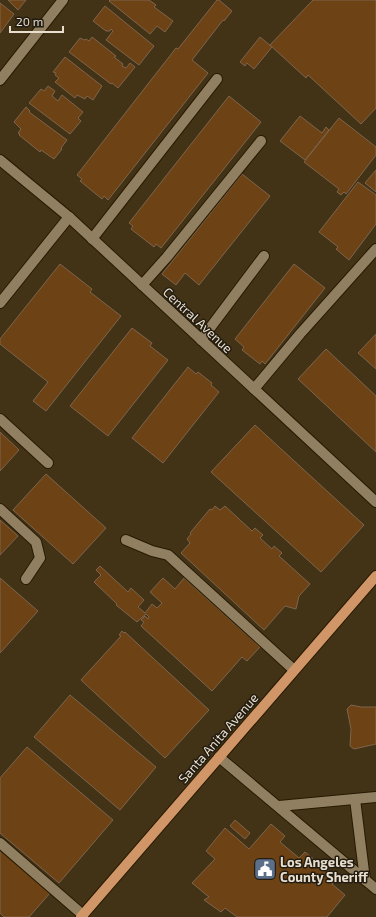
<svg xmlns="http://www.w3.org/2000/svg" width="376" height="917" font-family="'Exo 2',sans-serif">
  <rect width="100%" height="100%" fill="#423317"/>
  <g fill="#6d4316" stroke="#7e644d">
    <polygon points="8,0 26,0 18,10"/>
    <polygon points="110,0 149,0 156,5 154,7 173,21 165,32 157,26 150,34 109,1"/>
    <polygon points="217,0 219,0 232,11 224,21 223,20 192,60 208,73 108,200 104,196 102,199 80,181 82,179 77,175 176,48 178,49"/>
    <polygon points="313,0 376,0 376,108 361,124 308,75 306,78 270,45"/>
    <polygon points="0,3 14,14 0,33"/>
    <polygon points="105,6 154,46 139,65 106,40 113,31 111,29 110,31 106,31 93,21"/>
    <polygon points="92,37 116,56 114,57 123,64 122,66 126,68 130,63 135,67 118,88 112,83 111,84 69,52 80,38 84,40 86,39 89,41"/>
    <polygon points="260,37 272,47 254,69 247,63 245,66 240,62"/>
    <polygon points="65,57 102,86 93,100 87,96 85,99 77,95 75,98 55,82 59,78 55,75 56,73 53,72"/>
    <polygon points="48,86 55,91 52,96 58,101 62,95 83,112 78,118 81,121 70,134 29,103 41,89 44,91"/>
    <polygon points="229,96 261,122 161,248 156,244 154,247 131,229 133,226 129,223"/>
    <polygon points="26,107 30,111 29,112 67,140 61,148 62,149 54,159 41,150 40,152 19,135 20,134 18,133 21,129 14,122"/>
    <polygon points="300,116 322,133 326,127 329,130 305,160 280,141"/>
    <polygon points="339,118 376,147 376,155 346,194 344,192 341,195 337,192 339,189 304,162"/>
    <polygon points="376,170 376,192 365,183"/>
    <polygon points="242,174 270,196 199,285 185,273 176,285 162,274"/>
    <polygon points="358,182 376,195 376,224 349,260 336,249 338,247 319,232"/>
    <polygon points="60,264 92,289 90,292 121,316 46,411 33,401 48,382 0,344 0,339"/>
    <polygon points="294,264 325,288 265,364 262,361 260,364 242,350 244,347 235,339"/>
    <polygon points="132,328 152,343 150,346 168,360 108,436 70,406"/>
    <polygon points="376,334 376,369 358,353"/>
    <polygon points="326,349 376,396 376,452 298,379"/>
    <polygon points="188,367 196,374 198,372 212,383 211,385 219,392 163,463 132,438"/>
    <polygon points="255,425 364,525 321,572 211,472"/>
    <polygon points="0,432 19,450 0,471"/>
    <polygon points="46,474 106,528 73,564 13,510"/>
    <polygon points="215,506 220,510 225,506 252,531 255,528 263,535 260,538 272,549 274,546 282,553 279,556 310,584 299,596 296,609 285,606 264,630 181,553 190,543 187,539 191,534 190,533 210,509 212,510"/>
    <polygon points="0,520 18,536 0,555"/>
    <polygon points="100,566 128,592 131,588 144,600 138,607 145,613 152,604 157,608 162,603 150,592 163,578 175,589 184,578 260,647 247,661 242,657 212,691 141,626 144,622 141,620 145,616 148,619 149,617 146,614 137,622 116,605 117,604 94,582 101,575 96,570"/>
    <polygon points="0,578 38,611 0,653"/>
    <polygon points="122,631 124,633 125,632 209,710 165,758 81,680 121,636 119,635"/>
    <polygon points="70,695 156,767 120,810 34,737"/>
    <polygon points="351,705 361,707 376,707 376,744 354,749 350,746 351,729 347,709"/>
    <polygon points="27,747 113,820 59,883 0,833 0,778"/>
    <polygon points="235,820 250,833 245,839 230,826"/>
    <polygon points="271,824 285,836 280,842 299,858 305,852 338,879 332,884 345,895 327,917 237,917 225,908 221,912 204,900 209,897 192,883 215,859 206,851 225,828 249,849"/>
    <polygon points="0,850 50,893 29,917 4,917 0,913"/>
  </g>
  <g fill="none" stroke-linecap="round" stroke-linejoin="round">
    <g stroke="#281a00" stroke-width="12">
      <g id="service">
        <polyline points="92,239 217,79"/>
        <polyline points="142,285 167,257 261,141"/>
        <polyline points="201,340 264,256"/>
        <polyline points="254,389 300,334 376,249"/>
        <polyline points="0,419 48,463"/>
        <polyline points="0,509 36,542 40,558 26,579"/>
        <polyline points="126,540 152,551 168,555 294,670"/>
        <polyline points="219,757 376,889"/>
        <polyline points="355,799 365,880"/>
        <polyline points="279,806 376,797"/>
        <polyline points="0,843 83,915"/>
      </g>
    </g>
    <g stroke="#281a00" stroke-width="12">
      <g id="minor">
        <polyline points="0,80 63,0"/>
        <polyline points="0,303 69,217"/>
      </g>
    </g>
    <g stroke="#281a00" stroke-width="12">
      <polyline id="tertiary" points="0,160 69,217 376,502"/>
    </g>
    <g stroke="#281a00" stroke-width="12">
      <polyline id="primary" points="81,917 376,576"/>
    </g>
    <use href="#service" stroke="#917f61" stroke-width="10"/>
    <use href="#minor" stroke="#917f61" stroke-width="10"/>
    <use href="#tertiary" stroke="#917f61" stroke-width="10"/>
    <use href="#primary" stroke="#d19667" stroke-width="10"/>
  </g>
  <defs>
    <g id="civic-square" transform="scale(1.15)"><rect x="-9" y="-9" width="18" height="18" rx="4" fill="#5c6f8a" stroke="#231c10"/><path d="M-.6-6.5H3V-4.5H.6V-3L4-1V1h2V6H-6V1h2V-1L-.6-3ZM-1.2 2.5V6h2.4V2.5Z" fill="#fff"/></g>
  </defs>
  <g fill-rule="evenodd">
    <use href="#civic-square" x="265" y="869"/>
  </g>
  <g text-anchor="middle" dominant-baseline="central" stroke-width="3" stroke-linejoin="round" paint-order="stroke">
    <g font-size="13" fill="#e8dfcf" stroke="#231c10">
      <text transform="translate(198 320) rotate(43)">Central Avenue</text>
      <text transform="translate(218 738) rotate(-49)">Santa Anita Avenue</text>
    </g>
    <g font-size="13" font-weight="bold" fill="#e8dfcf" stroke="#231c10" text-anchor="start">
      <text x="280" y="862">Los Angeles<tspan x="280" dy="15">County Sheriff</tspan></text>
    </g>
  </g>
  <path d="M10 26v6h53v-6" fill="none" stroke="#e8dfcf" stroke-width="2"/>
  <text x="16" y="26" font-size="12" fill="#e8dfcf" stroke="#231c10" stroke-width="3" paint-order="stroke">20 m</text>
</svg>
